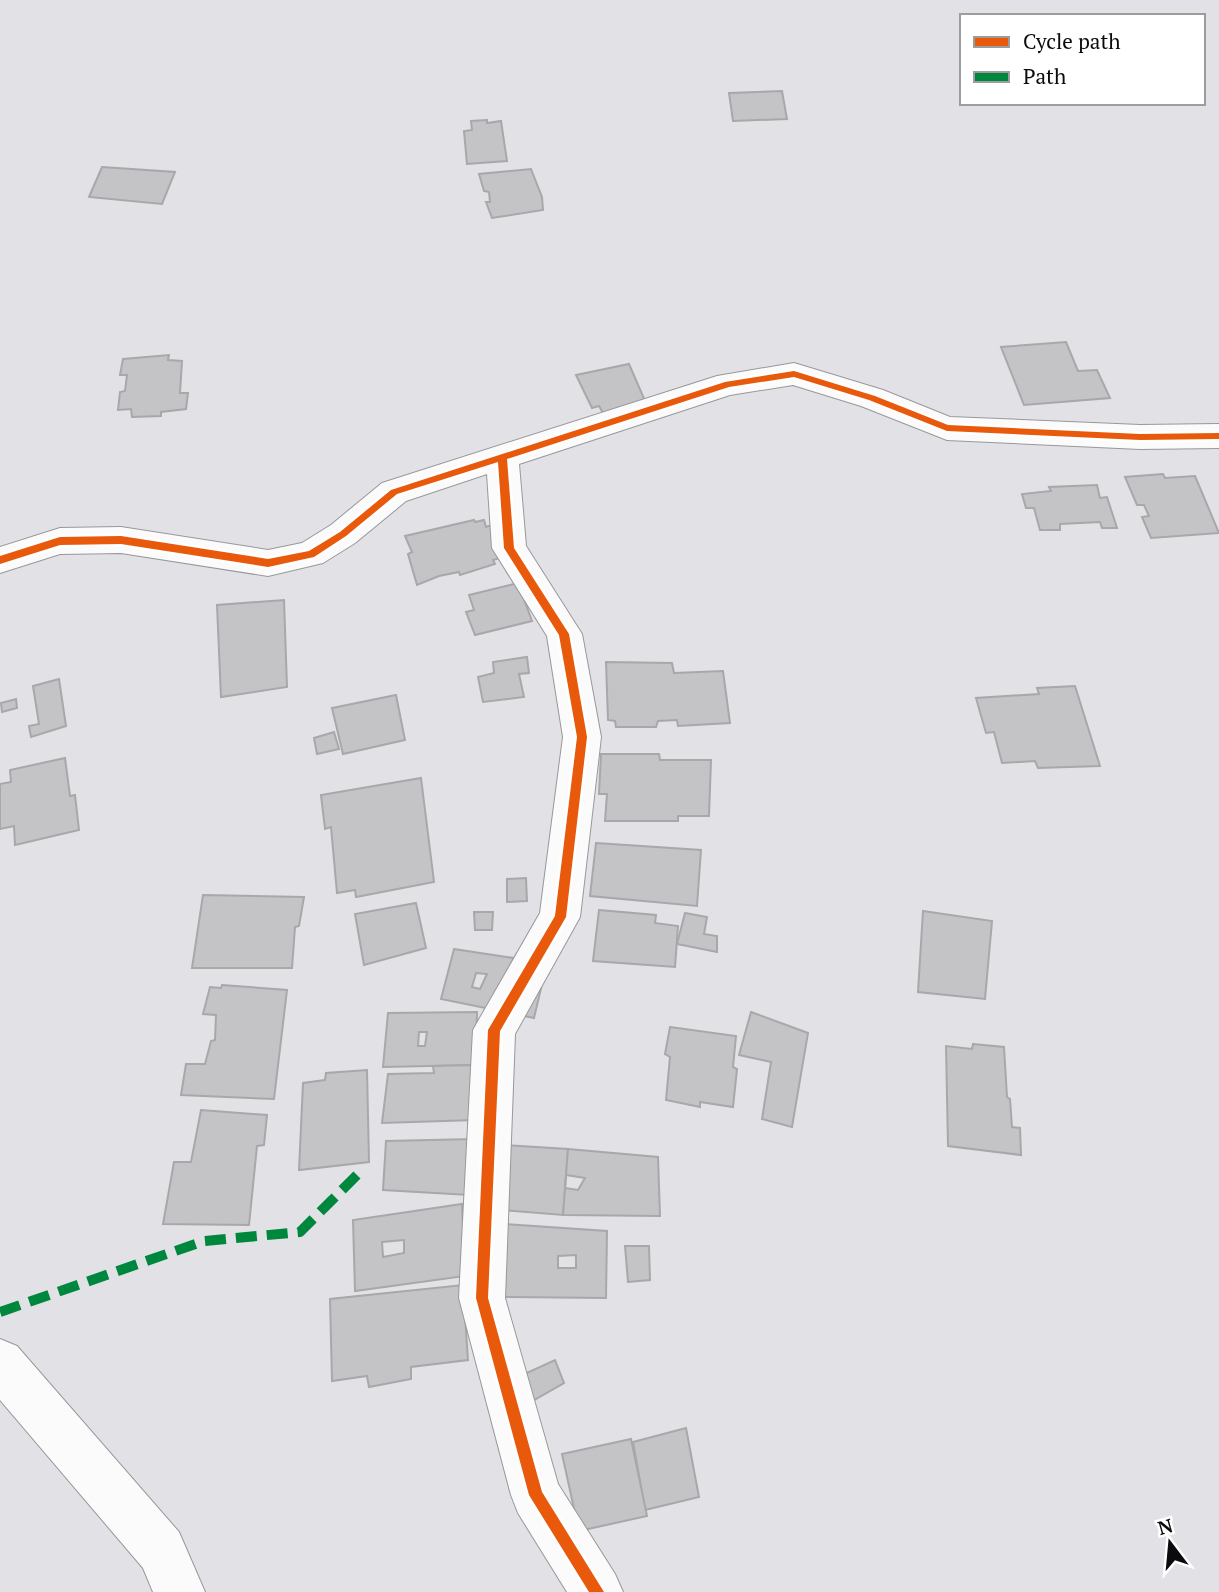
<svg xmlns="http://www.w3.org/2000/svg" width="1219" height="1592" font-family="'PT Serif',serif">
  <rect width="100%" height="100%" fill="#e2e2e6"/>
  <g fill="#c4c4c7" stroke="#a8a8aa" stroke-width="2" fill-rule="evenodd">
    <polygon points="782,91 787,119 733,121 729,93"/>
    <polygon points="487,120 487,123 501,121 507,161 467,164 464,131 472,130 471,121"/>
    <polygon points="102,167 175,172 162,204 89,197"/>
    <polygon points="531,169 542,197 543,210 492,218 486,202 490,202 489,192 484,191 479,174"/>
    <polygon points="1066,342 1078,371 1097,370 1110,398 1024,405 1001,347"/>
    <polygon points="169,355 168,360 182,361 180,393 188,393 186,409 161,412 161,416 132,417 131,409 118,410 120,392 125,391 127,375 120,375 123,359"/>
    <polygon points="629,364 646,403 603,413 599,406 592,408 576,375"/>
    <polygon points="1163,474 1165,478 1195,476 1219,533 1151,538 1142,517 1149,516 1144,505 1137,505 1125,477"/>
    <polygon points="1097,485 1100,498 1107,497 1117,528 1102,528 1100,522 1060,524 1060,530 1040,530 1034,508 1026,508 1022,494 1051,491 1049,487"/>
    <polygon points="474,520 475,522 484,520 486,527 492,525 503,557 493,560 495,564 460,575 459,572 439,576 417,585 408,554 412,552 405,536"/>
    <polygon points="518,583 532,621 475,635 466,612 474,610 469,595"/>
    <polygon points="284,600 287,687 221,697 217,605"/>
    <polygon points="527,657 529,673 519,674 524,697 483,702 478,677 494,673 493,662"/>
    <polygon points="606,662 672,663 674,673 723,671 730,723 678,726 677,720 658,721 656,727 616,727 615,721 608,720"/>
    <polygon points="59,679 66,726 31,737 29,726 39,724 33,686"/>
    <polygon points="1075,686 1100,766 1038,768 1035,761 1002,763 994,732 986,733 976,698 1039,694 1037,688"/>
    <polygon points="396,695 405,740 343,754 332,708"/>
    <polygon points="16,699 17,708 2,712 1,703"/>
    <polygon points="334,732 339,749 317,754 314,738"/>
    <polygon points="601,754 659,754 660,760 711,760 709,816 678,816 678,821 605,821 607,794 599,794"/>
    <polygon points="65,758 70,796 75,795 79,830 15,845 14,826 0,829 0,784 11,782 10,770"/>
    <polygon points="421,778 434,882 356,897 355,890 337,893 331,827 325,829 321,795"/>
    <polygon points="596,843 701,850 697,906 590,896"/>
    <polygon points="526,878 527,901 507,902 507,879"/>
    <polygon points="203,895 304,897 299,926 295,927 292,968 192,968"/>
    <polygon points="416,903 426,948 364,965 355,914"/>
    <polygon points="599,910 656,915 655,923 678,926 675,967 593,961"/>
    <polygon points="923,911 992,921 985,999 918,992"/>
    <polygon points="474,912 493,912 492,930 475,930"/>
    <polygon points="685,913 707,917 704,934 717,936 717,952 677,944"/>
    <path d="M454 949 547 963 534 1018 441 999ZM476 973 487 974 480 989 472 987Z"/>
    <polygon points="222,985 287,990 274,1099 181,1095 186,1064 205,1064 211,1041 215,1040 216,1015 203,1014 210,987 221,988"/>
    <path d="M477 1012 476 1065 383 1067 388 1013ZM419 1032H427L425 1046H418Z"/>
    <polygon points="751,1012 808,1033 792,1127 762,1119 771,1062 739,1055"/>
    <polygon points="670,1027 736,1036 733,1067 737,1069 733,1107 700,1102 700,1107 666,1100 670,1057 665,1054"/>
    <polygon points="973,1044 1004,1047 1007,1097 1010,1099 1012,1127 1020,1128 1021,1155 948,1146 946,1046 972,1049"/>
    <polygon points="476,1065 475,1120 382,1123 388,1074 434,1073 433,1066"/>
    <polygon points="367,1070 369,1162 299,1170 303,1083 325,1080 326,1073"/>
    <polygon points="201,1110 267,1115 264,1145 257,1146 249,1225 163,1224 174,1162 191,1162"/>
    <polygon points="474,1139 469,1195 383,1190 386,1141"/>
    <polygon points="505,1145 568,1149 563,1215 501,1210"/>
    <path d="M568 1149 658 1157 660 1216 563 1215ZM566 1175 585 1178 578 1190 565 1188Z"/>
    <path d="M462 1204 465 1276 355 1291 353 1220ZM404 1240V1253L383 1257 382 1242Z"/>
    <path d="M505 1224 607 1231 606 1298 502 1297ZM576 1255V1268H558V1256Z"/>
    <polygon points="625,1246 649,1246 650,1280 628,1282"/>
    <polygon points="463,1285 468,1360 411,1367 411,1379 369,1387 367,1376 332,1381 330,1299"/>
    <polygon points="555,1360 564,1383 529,1403 520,1376"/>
    <polygon points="686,1428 699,1497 645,1510 633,1442"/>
    <polygon points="631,1439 647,1516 579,1531 562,1454"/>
  </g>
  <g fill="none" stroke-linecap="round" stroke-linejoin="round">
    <g stroke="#98989b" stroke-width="2">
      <g id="street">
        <polygon points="794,363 883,390 950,417 1140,425 1219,424 1219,448 1140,449 947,440 861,406 793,385 730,395 519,464 526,546 582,634 601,737 580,917 515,1034 505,1298 558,1484 615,1574 623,1592 567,1592 518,1513 511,1495 459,1298 473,1030 540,913 563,737 547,636 492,548 487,474 406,501 355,543 323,563 268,576 121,553 60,554 0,573 0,547 60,528 121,527 268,550 302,543 331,525 382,483 717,376"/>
        <polygon points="0,1339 17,1346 179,1532 205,1592 153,1592 143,1568 0,1400"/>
      </g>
    </g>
    <use href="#street" fill="#fbfbfb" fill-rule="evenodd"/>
    <polyline stroke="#00873e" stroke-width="10" stroke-dasharray="21 10" stroke-linecap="butt" points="0,1312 204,1241 300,1232 359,1173"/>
    <g stroke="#fff" stroke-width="5">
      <polygon id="cycleway" points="794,371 875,396 948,425 1140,434 1219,433 1219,439 1140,440 947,431 869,400 794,377 729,387 507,459 514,548 569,634 587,737 566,917 500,1031 488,1298 542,1492 604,1592 589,1592 529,1495 476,1298 488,1030 555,916 577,737 559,635 504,548 498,462 397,494 346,536 314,557 268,567 121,544 60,545 0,564 0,556 60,537 121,536 268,559 309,551 340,532 391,490 725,382"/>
    </g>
    <use href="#cycleway" fill="#e8590c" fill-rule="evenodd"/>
  </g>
  <rect x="960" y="14" width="245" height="91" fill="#ffffff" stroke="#9d9d9e" stroke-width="2"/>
  <rect x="974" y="37" width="35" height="10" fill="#e8590c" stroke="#9d9d9e" stroke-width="2"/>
  <text x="1023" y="49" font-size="21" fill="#0b0b0d">Cycle path</text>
  <rect x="974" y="72" width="35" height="10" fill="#00873e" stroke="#9d9d9e" stroke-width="2"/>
  <text x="1023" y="84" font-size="21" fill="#0b0b0d">Path</text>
  <g transform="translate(1170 1543) rotate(344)" stroke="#ffffff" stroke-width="5" paint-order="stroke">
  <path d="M0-5L12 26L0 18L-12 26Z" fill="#0b0b0d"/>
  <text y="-10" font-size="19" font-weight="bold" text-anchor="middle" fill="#0b0b0d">N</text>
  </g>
</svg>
